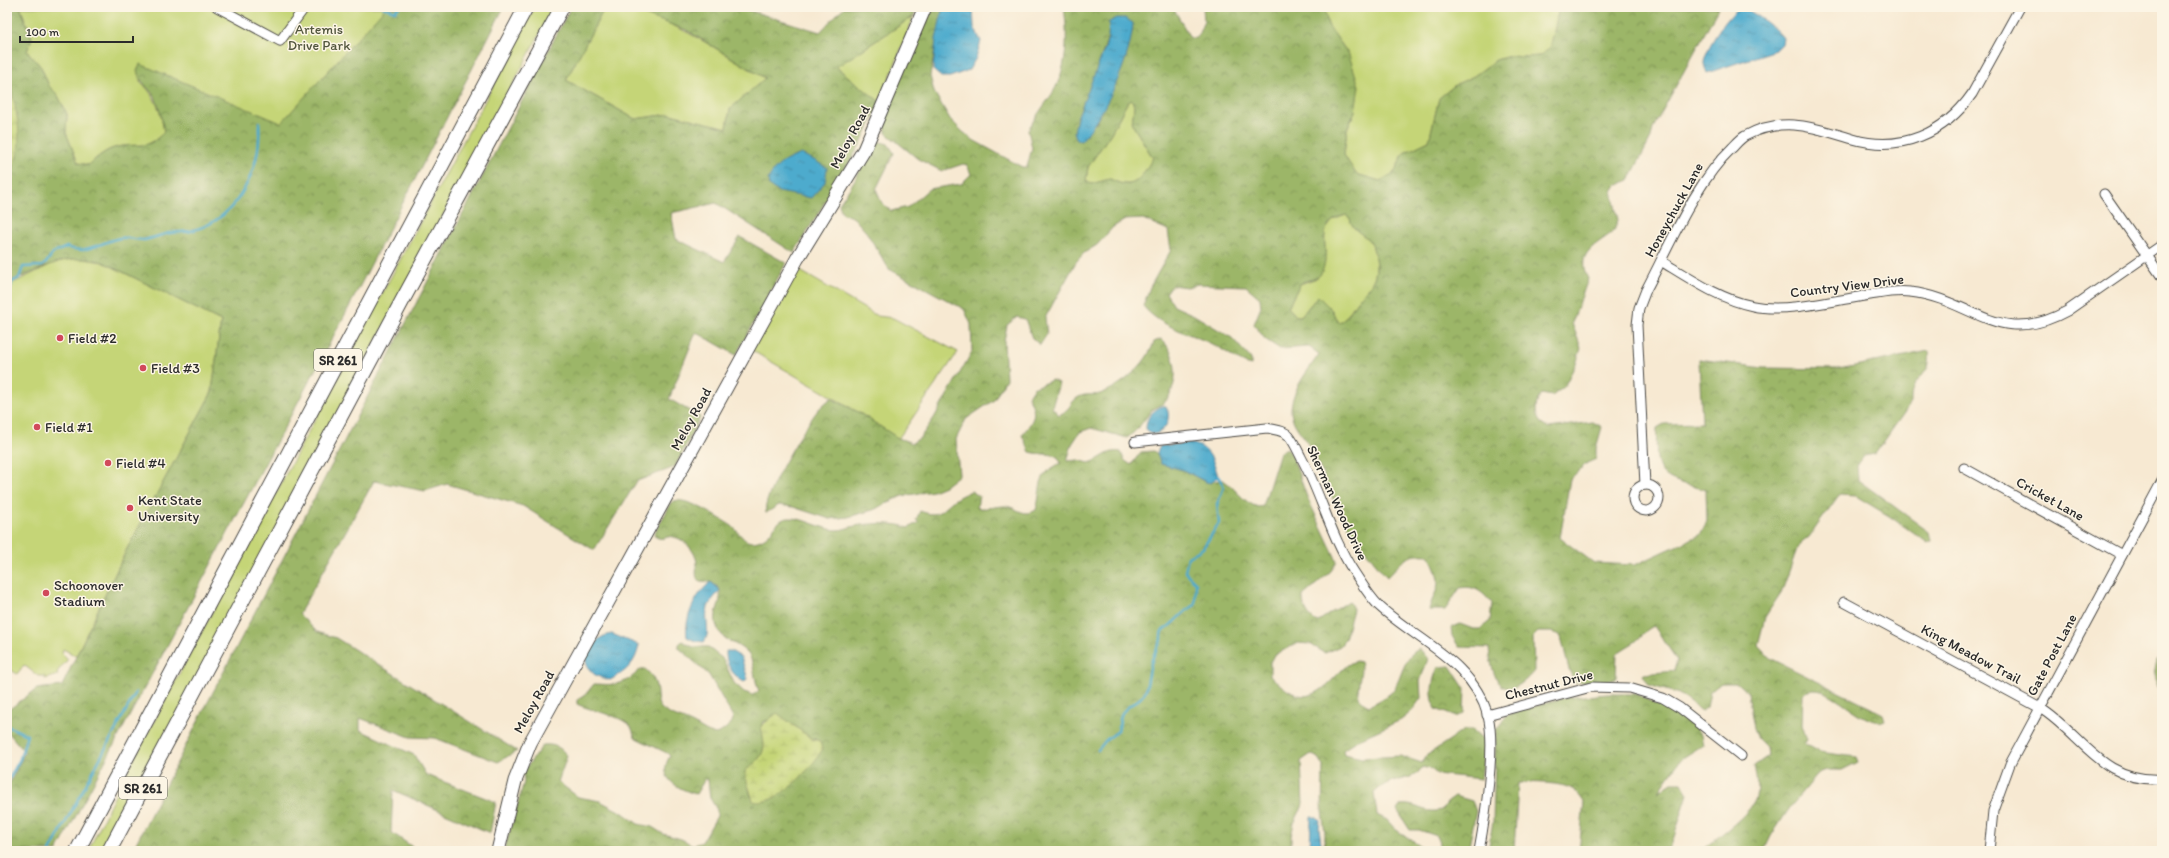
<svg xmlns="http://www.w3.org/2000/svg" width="2169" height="858" font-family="Itim,sans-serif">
  <defs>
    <pattern id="forest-crowns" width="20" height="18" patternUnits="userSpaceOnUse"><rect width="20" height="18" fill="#9cb668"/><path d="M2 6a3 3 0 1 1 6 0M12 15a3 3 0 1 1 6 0" fill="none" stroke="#7f9456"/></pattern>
    <pattern id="wetland-marsh" width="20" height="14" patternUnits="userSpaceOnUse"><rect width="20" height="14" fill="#c5d577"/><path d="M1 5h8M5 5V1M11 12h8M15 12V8" fill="none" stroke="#a9b767"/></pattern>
    <pattern id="water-ripples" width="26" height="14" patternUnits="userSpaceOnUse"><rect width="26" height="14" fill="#4eabcd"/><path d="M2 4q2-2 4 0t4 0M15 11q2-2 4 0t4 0" fill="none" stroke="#418ba7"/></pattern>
  </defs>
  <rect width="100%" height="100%" fill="#fcf5e5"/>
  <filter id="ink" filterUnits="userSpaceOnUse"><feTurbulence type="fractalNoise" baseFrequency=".025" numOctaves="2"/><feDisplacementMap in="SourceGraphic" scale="8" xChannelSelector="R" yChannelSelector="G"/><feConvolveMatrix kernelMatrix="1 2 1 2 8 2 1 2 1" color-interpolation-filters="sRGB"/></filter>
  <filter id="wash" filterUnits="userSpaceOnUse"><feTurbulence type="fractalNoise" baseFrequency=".012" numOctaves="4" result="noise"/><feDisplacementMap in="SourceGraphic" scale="16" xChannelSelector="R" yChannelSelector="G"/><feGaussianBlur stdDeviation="0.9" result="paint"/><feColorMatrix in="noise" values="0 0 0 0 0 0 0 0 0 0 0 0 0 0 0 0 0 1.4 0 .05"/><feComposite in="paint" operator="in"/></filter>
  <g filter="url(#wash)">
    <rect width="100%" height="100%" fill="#f7e9d2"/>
    <g fill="#c5d577" stroke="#788051">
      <path d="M20 7H386L301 130 139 80C155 95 161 110 164 132 145 152 141 142 118 147 107 149 97 157 89 165L78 163 66 133 67 114 57 94 49 86 41 67 27 51 32 38Z"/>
      <polygon points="535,7 554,7 105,851 88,851 119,787"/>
      <path d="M605 7C657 7 721 52 766 79L730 109 727 128 670 114 635 119 566 80Z"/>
      <polygon points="1324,7 1559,7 1552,46 1541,56 1524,57 1510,56 1496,60 1474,76 1455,85 1439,99 1429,141 1404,153 1394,173 1380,181 1356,174 1344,155 1347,129 1355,111 1349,55 1328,25"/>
      <polygon points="914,16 880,102 836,67"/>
      <path d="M1132 100 1134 106 1132 124 1153 158C1140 179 1135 192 1110 179L1091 184 1086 181 1088 167 1111 133 1127 103Z"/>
      <path d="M1346 215 1350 218C1351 231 1366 234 1371 243 1374 248 1374 253 1375 258 1380 281 1367 287 1355 304 1350 311 1348 316 1342 321L1338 322 1331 309 1318 296 1301 316H1296L1288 307 1300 284 1317 278 1325 251 1324 232 1333 220Z"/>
      <polygon points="77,258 103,262 221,321 212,392 127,549 76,656 63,649 62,653 68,659 57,672 58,675 45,679 45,676 38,676 24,665 17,674 7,667 7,286 60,260"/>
      <polygon points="797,269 877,316 893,318 958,352 898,439 858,412 751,350"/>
    </g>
    <g fill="url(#forest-crowns)" stroke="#64704a" fill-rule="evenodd">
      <path d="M7 7H20L32 38 27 51 41 67 49 86 57 94 67 114 66 133 78 163 89 165C97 157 107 149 118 147 141 142 145 152 164 132 162 120 160 108 155 97 149 88 140 82 137 71L140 64 281 123 386 7H504L348 309 57 851H7V789L25 752 7 731 8 710 37 689 62 686 127 549 212 392 221 321 103 262C61 251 44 271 7 282V220L13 212 7 207Z"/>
      <polygon points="571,7 605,7 566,80 635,119 670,114 727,128 730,109 765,78 686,30 623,7 738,7 820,32 844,7 917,7 914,16 836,67 880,102 860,145 794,253 716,203 671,213 676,239 724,262 740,237 786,263 736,355 696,332 669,399 700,417 675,467 637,481 594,550 523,506 447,484 425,491 374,481 299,614 317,632 336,638 517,751 498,762 435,738 410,737 360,718 360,730 414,755 426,775 496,802 490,833 393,790 391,832 418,851 132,851 210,698"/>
      <path d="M929 7H943L930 76 934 92 950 119 963 132 973 140 1022 167H1027L1032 148 1028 130C1035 117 1044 106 1052 94 1068 68 1068 36 1064 7H1173L1190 38H1197L1204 21 1203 7H1324L1328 25 1349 55 1359 86 1355 111 1347 129 1344 155 1356 174 1380 181 1394 173 1404 153 1429 141 1439 98 1455 85 1474 76 1496 60 1510 56 1524 57 1541 56 1551 46 1559 7H1719L1653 128 1651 138 1629 180 1616 185 1612 191 1618 220 1614 231C1597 245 1574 252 1588 279L1572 323 1581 348 1577 361 1564 387 1552 396 1542 394C1535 400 1534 414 1540 422 1542 424 1546 426 1549 428L1593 422 1602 427 1596 448V459L1587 463 1570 479 1560 538 1594 563 1635 565 1700 535 1707 521 1706 490C1660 477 1654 479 1657 428L1664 424 1702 423 1699 359 1763 368 1839 369 1929 351C1929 355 1930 362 1928 367 1920 382 1910 382 1911 403L1875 454 1864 456 1857 466 1858 480 1929 532 1931 541 1928 543 1889 516 1856 496 1839 495 1809 537 1798 546 1782 591 1765 617 1758 645 1770 658 1883 714 1885 720C1867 730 1836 689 1814 690 1811 690 1808 691 1805 692L1803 695 1802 725 1807 740 1804 744 1819 752 1856 757 1858 762 1842 770H1827L1820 772 1791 806 1771 836 1764 851H1701C1714 839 1752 814 1756 797 1758 787 1756 775 1754 766L1768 756 1767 748 1758 739 1754 729 1748 693 1737 683H1721L1710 692 1707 707 1702 711 1679 694 1649 685 1643 675 1644 674 1674 671 1677 660 1654 626C1646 629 1643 635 1636 641 1631 645 1623 648 1617 654L1616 678 1613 680 1576 683C1565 667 1567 653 1560 635L1551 632H1538L1533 637 1534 671C1504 707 1492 680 1489 648L1459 647 1452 636 1451 628 1460 624 1473 629H1480L1490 621 1492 603C1482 592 1475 585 1460 588L1445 610H1429C1431 600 1438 591 1438 582 1438 574 1433 561 1428 555 1406 553 1402 562 1387 577 1371 559 1351 532 1339 510 1328 492 1322 470 1313 451 1306 437 1290 425 1291 408 1293 387 1309 370 1319 354L1309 347 1280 349 1265 339 1254 324 1261 307 1260 298 1246 286 1198 284 1187 287 1172 285 1166 293 1174 306 1194 315 1232 338 1251 359V365C1238 362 1228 352 1216 346 1191 333 1161 328 1143 306L1150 287 1171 250 1168 230 1143 219 1125 220 1113 227 1097 245 1084 253 1076 262 1045 318 1047 334 1040 345 1032 338 1025 319 1017 317 1007 325 1004 341 1006 379 994 400 966 419 956 439 959 475 945 486 933 491 902 496 873 510 848 517 830 519 793 507 779 505 766 513C760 499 806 425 818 410 821 406 827 402 831 398L858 412 898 438 912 443 920 438 934 418 972 352 971 324 964 309 889 269 867 233 854 218 842 213 839 204 850 188 877 141 888 144 894 153 876 189 882 203 891 211 908 207 929 189 961 184 971 174 967 165 963 164 942 171 918 159 886 133 885 123 887 110ZM1108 37 1129 48 1096 123 1077 118 1092 84ZM1132 100 1134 106 1132 124 1153 158C1140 179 1135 192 1110 179L1091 184 1086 181 1088 167 1111 133 1127 103ZM1346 215 1350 218C1351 231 1365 234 1371 243 1374 248 1374 253 1375 258 1380 281 1367 287 1355 304 1350 311 1349 316 1342 321L1338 322 1331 309 1318 296 1301 316H1296L1288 307 1300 284C1306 279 1316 280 1320 275 1335 253 1309 224 1346 215Z"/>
      <path d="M1161 339C1178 354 1180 384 1165 402 1162 405 1156 407 1152 410 1143 421 1139 429 1127 438L1091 428 1080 432 1072 444 1067 461 1078 460 1089 463C1101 460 1108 449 1121 452L1124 460 1131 465 1141 452 1154 451 1158 455 1161 464 1183 470 1206 482 1223 480C1236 488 1242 502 1258 507L1263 506 1280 452 1287 448 1292 455 1307 497 1337 561 1331 571 1303 596C1302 605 1308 618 1317 622L1349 601 1353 609 1345 639 1340 646 1325 653 1310 644 1298 643 1274 655 1270 662V675C1295 701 1311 704 1336 676 1342 670 1348 663 1356 661L1360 662C1365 676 1348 697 1369 706 1376 702 1385 698 1391 693 1402 681 1403 654 1420 649L1428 659 1420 681 1421 698 1411 712 1401 720 1359 739 1343 750 1344 754 1362 758 1400 756 1422 763 1426 756 1464 730H1473L1485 741 1481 779 1437 774 1431 769 1422 767C1416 780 1399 778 1388 783 1383 785 1378 789 1374 793L1377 815 1387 820 1395 829 1426 850 1438 849 1440 843 1437 836 1419 830H1410L1397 810 1401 805C1419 803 1424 816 1444 809L1448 801 1455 796 1472 801 1476 811 1468 851H1324L1325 834 1322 811 1323 766 1318 758 1311 754 1301 761 1303 805 1294 823 1291 836V851H504L524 782 523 772 543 745C554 744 561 747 567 756L558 782 578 797 600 801 623 813 638 824 652 827 663 834 681 839 693 845 702 842 717 816V810L710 798 708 780 705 779 696 794C678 789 656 778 670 756L667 753 636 738C633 734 633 730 631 727 622 715 590 711 577 704V700L585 695 594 684C617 685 623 686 641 669H645C663 684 653 699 661 708 667 715 681 718 689 722 704 728 713 742 727 727 731 724 733 722 733 717L709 675 679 648V644L682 641 693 647H707L714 652 723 659 734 683 744 692 753 695 759 691C754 680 754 662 749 655 738 641 722 644 716 624 713 611 724 600 719 588L711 582 699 581 697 578C695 573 697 568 697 562 695 551 685 539 674 537 667 535 663 541 656 537L654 534 672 502C683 494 721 519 732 526 738 531 744 543 753 542 772 540 773 523 784 519 798 514 821 530 837 530 843 530 849 527 855 526 869 523 896 522 908 528L919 522 916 520 920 511C940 519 941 509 954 500 959 496 965 494 971 491L979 496 977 507 979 508C988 509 997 506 1005 506 1017 507 1023 518 1036 510 1043 487 1034 476 1061 463L1057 456C1048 453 1039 455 1030 452L1022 435C1034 419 1038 415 1028 396L1033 388 1052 380 1059 383 1052 407 1059 415C1072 409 1070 401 1079 397 1085 393 1094 396 1100 394 1122 386 1147 364 1154 342ZM771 719 795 726 812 739H816L795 782 771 799 751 797 745 771C766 755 766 750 761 726L763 722Z"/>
      <polygon points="2162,655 2162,688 2158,686 2154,670 2156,660"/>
      <path d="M1450 666 1465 689 1464 713 1456 717 1436 709C1429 695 1432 681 1438 667Z"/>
      <path d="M1608 694H1636L1673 713 1694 726 1701 735 1703 745 1681 759 1658 792 1672 783H1682L1688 794 1671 846 1668 851H1579L1584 802C1581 798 1578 793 1574 790 1563 782 1531 782 1518 783L1514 851H1488L1493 821 1496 730 1508 714 1564 698Z"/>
    </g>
    <g fill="url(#wetland-marsh)" stroke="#788051">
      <path d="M7 76C14 99 30 154 7 172Z"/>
      <path d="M777 713 812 739 820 741 822 750C813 767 775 809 753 801L745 775V771C766 755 766 750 761 726Z"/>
    </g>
    <g fill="url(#water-ripples)" stroke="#3c6b7c">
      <polygon points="943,7 973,7 974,27 981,41 976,58 969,70 950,77 941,77 933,70 936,39"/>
      <path d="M1740 8C1751 9 1777 29 1783 38L1782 44 1776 50 1707 73C1706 70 1704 66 1704 63 1704 50 1729 13 1740 8Z"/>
      <path d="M1117 18H1125L1133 23C1131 59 1105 114 1081 141L1077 140 1074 132 1077 118 1105 48 1108 37 1109 22Z"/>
      <path d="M801 154 814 160 827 168 825 182 811 198 779 192 769 186 768 179C778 163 784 161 801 154Z"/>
      <path d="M1162 406H1166C1172 417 1166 434 1152 434L1146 429C1146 417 1152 411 1162 406Z"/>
      <path d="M1189 443C1209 446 1213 459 1218 476L1211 483 1206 482 1183 470 1161 464 1157 453 1160 446Z"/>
      <path d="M711 582 720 590C715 597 709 602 707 611 705 622 711 633 704 642L695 641 687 637C684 618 696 593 711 582Z"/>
      <path d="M612 634 639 645C636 663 626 672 610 680 596 677 588 673 585 658 592 646 598 635 612 634Z"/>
      <path d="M726 651H731L741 657 747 676V679L744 682C733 676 725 664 726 651Z"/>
      <polygon points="1311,817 1316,817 1320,821 1319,828 1322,851 1310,851"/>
    </g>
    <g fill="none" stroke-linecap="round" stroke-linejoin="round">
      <g stroke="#4eabcd" stroke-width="2.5">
        <polyline points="383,7 395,11 399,7"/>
        <path d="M10 292 12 282 19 278 23 267 42 266 46 263 53 253 67 247C84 256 103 241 120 238 127 237 136 240 144 240 153 238 161 235 170 233 178 231 187 233 194 230 240 217 262 166 259 122"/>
        <polyline points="7,726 27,735 20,759 7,783"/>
        <path d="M1098 750 1106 740 1118 731C1120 725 1119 718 1122 713 1129 703 1143 701 1146 689 1151 669 1148 663 1160 643 1162 639 1160 635 1162 631 1175 624 1182 611 1195 605L1196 583 1185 572 1188 557 1203 548 1219 523 1217 504 1224 487 1218 476"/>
        <polyline points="50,851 136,692"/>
      </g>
    </g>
  </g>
  <g filter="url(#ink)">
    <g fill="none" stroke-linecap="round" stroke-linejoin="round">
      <g stroke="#4a4844" stroke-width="11">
        <g id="street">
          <polyline points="217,7 280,41 305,7"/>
          <polyline points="2104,194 2162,277"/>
          <path d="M1661 261C1689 278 1721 300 1753 306 1786 313 1836 300 1870 295 1883 293 1896 290 1910 292 1973 299 1998 349 2067 311L2162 245"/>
          <path d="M1135 442 1267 428C1275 430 1284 430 1289 436 1294 442 1298 451 1301 457 1321 494 1331 537 1354 572 1362 584 1369 596 1379 606 1417 641 1473 661 1488 716 1496 747 1485 818 1479 851"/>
          <polyline points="1964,468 2122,555"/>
          <circle cx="1646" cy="498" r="13"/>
          <path d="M1645 485 1637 325 1639 308 1646 290C1670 245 1695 183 1732 148 1736 144 1740 139 1745 136 1784 115 1815 128 1853 139 1901 153 1945 133 1972 94L2020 7"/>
          <path d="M1844 602 2040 708C2083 735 2101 783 2162 779"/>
          <polyline points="1487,715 1591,687 1629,688 1663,698 1680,708 1741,756"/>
          <polyline points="1989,851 1993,811 2010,764 2162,481"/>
        </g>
      </g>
      <g stroke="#4a4844" stroke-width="15">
        <polyline id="secondary" points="498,851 515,781 530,743 797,259 864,150 925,7"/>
      </g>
      <g stroke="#4a4844" stroke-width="16">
        <g id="primary">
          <polyline points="77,851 526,7"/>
          <polyline points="109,851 401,303 562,7"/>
        </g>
      </g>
      <use href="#street" stroke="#fff" stroke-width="9"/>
      <use href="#secondary" stroke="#fff" stroke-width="13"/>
      <use href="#primary" stroke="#fff" stroke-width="14"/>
    </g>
  </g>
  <g fill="#d1495b" stroke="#fcf5e5" stroke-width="1.5">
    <circle cx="60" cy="338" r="4"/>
    <circle cx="143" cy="368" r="4"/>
    <circle cx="37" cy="427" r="4"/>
    <circle cx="108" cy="463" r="4"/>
    <circle cx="130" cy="508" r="4"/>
    <circle cx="46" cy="593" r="4"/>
  </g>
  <g text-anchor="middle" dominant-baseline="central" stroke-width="3" stroke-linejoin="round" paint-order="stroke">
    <g fill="#fcf5e5" stroke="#6a6863" stroke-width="1">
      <rect x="314" y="349" width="48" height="22" rx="3"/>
      <rect x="119" y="777" width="48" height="22" rx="3"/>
    </g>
    <g font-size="13" font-weight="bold" fill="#2b2b2b">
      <text x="338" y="360">SR 261</text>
      <text x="143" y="788">SR 261</text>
    </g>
    <g font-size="14" fill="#52563e" stroke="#fcf5e5">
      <text x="319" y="29">Artemis<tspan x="319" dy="16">Drive Park</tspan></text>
    </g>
    <g font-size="14" fill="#2b2b2b" stroke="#fcf5e5">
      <text transform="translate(850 137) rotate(-62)">Meloy Road</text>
      <text transform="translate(1674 210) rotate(-61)">Honeychuck Lane</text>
      <text transform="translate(1847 286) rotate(-7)">Country View Drive</text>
      <text transform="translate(691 419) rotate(-61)">Meloy Road</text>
      <text transform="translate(2050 499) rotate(29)">Cricket Lane</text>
      <text transform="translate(1337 503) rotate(65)">Sherman Wood Drive</text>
      <text transform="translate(1971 654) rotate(28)">King Meadow Trail</text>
      <text transform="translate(2052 655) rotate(-62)">Gate Post Lane</text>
      <text transform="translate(1549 685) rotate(-14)">Chestnut Drive</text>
      <text transform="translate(534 702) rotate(-61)">Meloy Road</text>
    </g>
    <g font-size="14" fill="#2b2b2b" stroke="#fcf5e5" text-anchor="start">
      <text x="68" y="338">Field #2</text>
      <text x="151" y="368">Field #3</text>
      <text x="45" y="427">Field #1</text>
      <text x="116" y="463">Field #4</text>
      <text x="138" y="500">Kent State<tspan x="138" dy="16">University</tspan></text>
      <text x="54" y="585">Schoonover<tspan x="54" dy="16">Stadium</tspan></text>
    </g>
  </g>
  <rect width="2169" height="858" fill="none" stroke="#fcf5e5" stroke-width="24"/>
  <path d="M20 36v6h113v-6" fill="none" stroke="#2b2b2b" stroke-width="2"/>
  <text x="26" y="36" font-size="12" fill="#2b2b2b" stroke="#fcf5e5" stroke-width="3" paint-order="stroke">100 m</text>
</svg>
